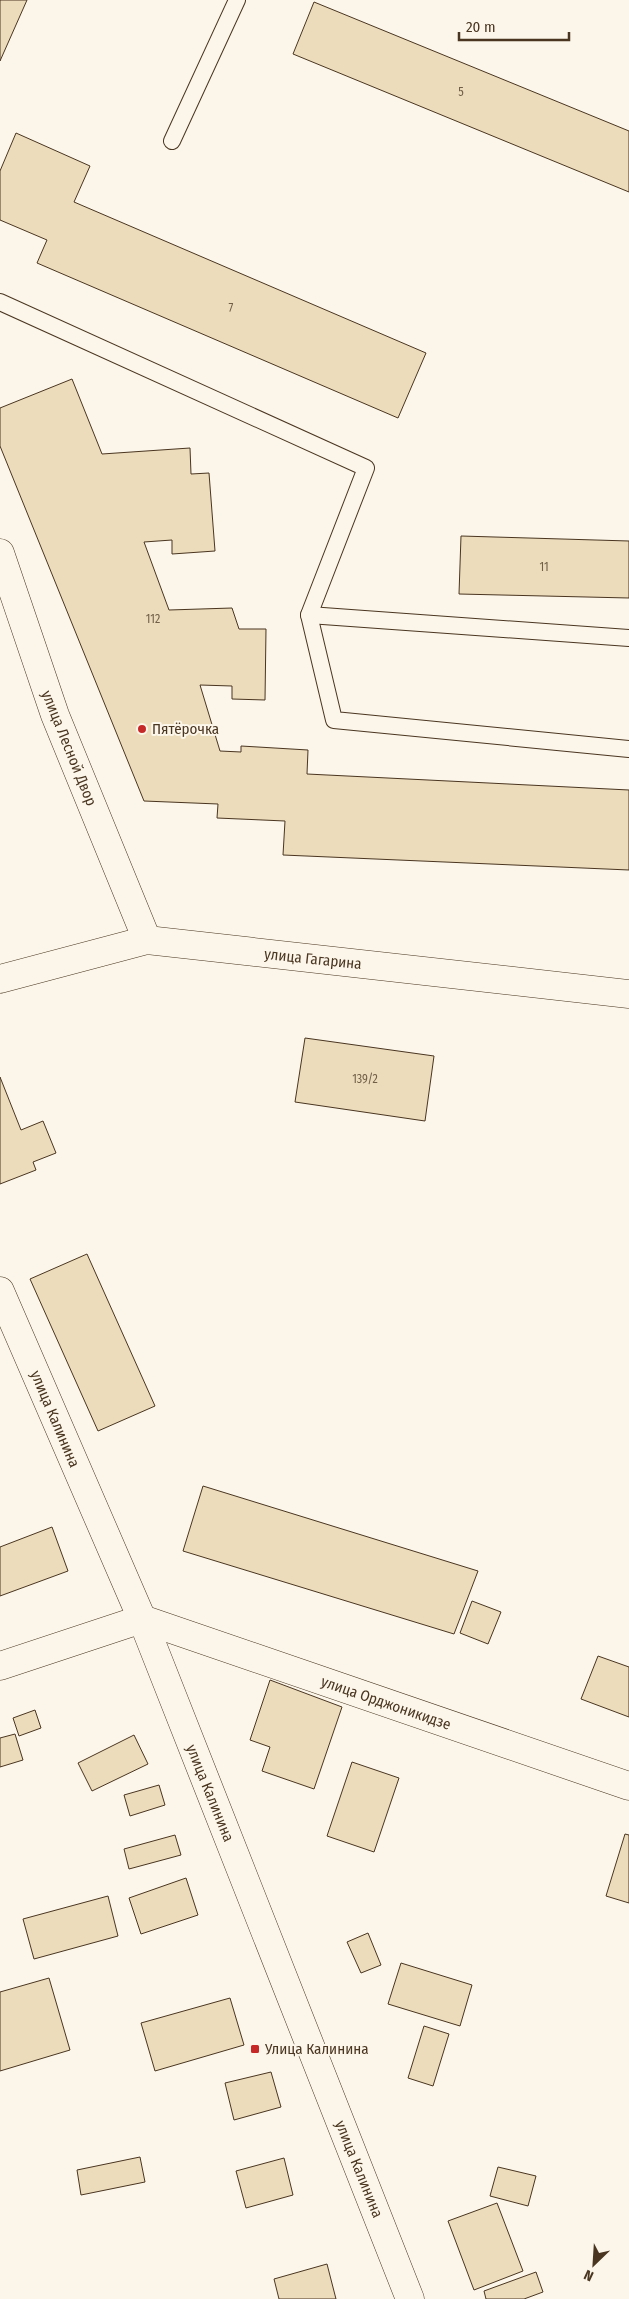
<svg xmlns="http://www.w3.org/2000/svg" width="629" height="2299" font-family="'Fira Sans Condensed',sans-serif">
  <rect width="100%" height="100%" fill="#fbf6e9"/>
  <g fill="#ecdcbc" stroke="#4a3520">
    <polygon points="0,0 27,0 0,61"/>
    <polygon points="314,2 629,131 629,192 293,54"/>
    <polygon points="16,133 90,166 74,202 426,353 398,418 37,263 47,240 0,220 0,171"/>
    <polygon points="72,379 102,454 190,448 191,474 209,473 215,551 172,554 172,540 144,542 169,610 232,608 239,629 266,629 265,700 232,699 232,686 200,685 220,751 241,752 241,746 308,750 307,774 629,790 629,870 283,855 285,821 217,818 218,804 144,801 0,446 0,408"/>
    <polygon points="461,536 629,541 629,598 459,594"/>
    <polygon points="305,1038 434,1056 425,1121 295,1102"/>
    <polygon points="0,1077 21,1130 43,1121 56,1153 33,1162 36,1170 0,1184"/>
    <polygon points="87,1254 155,1406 98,1431 30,1279"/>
    <polygon points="203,1486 478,1571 454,1634 183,1551"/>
    <polygon points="52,1527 68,1571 0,1596 0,1547"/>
    <polygon points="472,1601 501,1612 488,1644 460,1633"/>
    <polygon points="598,1656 629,1667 629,1717 581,1699"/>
    <polygon points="270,1680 342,1707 314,1789 262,1771 270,1747 250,1740"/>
    <polygon points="35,1710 41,1728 19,1736 13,1718"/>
    <polygon points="15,1734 23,1760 0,1767 0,1738"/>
    <polygon points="134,1735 148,1764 92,1791 78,1763"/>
    <polygon points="352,1762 399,1778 374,1852 327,1836"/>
    <polygon points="159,1785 165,1805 130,1816 124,1795"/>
    <polygon points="625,1834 629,1835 629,1903 606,1896"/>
    <polygon points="175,1835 181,1855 129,1869 124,1849"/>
    <polygon points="186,1878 198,1915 141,1934 129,1898"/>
    <polygon points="108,1896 118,1936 34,1959 23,1919"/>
    <polygon points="368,1933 381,1965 361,1973 347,1942"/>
    <polygon points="401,1963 472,1985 460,2026 388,2004"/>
    <polygon points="49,1978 70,2050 0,2071 0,1992"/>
    <polygon points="230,1998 244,2045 155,2071 141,2023"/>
    <polygon points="424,2026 449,2034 433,2086 408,2078"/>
    <polygon points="271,2072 281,2107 234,2120 225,2083"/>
    <polygon points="140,2157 145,2182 81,2195 77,2170"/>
    <polygon points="284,2158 293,2195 246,2208 236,2171"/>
    <polygon points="498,2167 536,2176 528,2206 490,2196"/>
    <polygon points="497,2203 523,2271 474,2290 448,2221"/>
    <polygon points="327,2264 336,2299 279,2299 274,2279"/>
    <polygon points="536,2272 543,2292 524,2299 486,2299 484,2291"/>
  </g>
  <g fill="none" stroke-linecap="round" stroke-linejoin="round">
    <g stroke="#4a3520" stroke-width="18">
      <g id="service">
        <polyline points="172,141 237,0"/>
        <polyline points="0,302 366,468 309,615 334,720 629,749"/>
        <polyline points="309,615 629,638"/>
      </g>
    </g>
    <g stroke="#4a3520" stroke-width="29">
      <g id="minor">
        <polyline points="0,553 55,715 147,940"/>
        <polyline points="0,1666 142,1619"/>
      </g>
    </g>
    <g stroke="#4a3520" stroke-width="29">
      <g id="tertiary">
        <polyline points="0,979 147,940 629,994"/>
        <polyline points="142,1619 629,1786"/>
      </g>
    </g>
    <g stroke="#4a3520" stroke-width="29">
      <polyline id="secondary" points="0,1291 142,1619 410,2299"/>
    </g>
    <use href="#service" stroke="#fbf6e9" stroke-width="16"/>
    <use href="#minor" stroke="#fbf6e9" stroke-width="28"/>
    <use href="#tertiary" stroke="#fbf6e9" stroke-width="28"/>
    <use href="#secondary" stroke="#fbf6e9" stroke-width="28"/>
  </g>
  <g fill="#c62828" stroke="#fbf6e9" stroke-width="2">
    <circle cx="142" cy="729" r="5"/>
    <rect x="250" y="2044" width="10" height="10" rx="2.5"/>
  </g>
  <g text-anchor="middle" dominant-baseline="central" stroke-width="4" stroke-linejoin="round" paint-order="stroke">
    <g font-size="12" fill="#725f47">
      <text x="461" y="92">5</text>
      <text x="231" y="308">7</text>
      <text x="544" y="567">11</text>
      <text x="153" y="619">112</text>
      <text x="365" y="1079">139/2</text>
    </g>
    <g font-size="15" fill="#4a3520" stroke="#fbf6e9" text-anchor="start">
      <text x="152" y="729">Пятёрочка</text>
      <text x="265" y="2049">Улица Калинина</text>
    </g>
    <g font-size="15" fill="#4a3520" stroke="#fbf6e9">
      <text transform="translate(69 748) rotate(68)">улица Лесной Двор</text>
      <text transform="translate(313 959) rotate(6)">улица Гагарина</text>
      <text transform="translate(55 1419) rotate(67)">улица Калинина</text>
      <text transform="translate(386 1703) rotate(19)">улица Орджоникидзе</text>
      <text transform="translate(210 1793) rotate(68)">улица Калинина</text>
      <text transform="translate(359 2169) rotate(68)">улица Калинина</text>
    </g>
  </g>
  <g transform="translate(594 2264) rotate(205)" stroke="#fbf6e9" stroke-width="4" paint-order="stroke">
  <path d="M0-4L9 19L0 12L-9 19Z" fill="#4a3520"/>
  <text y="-8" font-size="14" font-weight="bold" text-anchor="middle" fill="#4a3520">N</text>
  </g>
  <path d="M459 32v8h110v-8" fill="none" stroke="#4a3520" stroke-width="2.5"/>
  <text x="466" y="32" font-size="15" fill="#4a3520" stroke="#fbf6e9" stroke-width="4" paint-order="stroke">20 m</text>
</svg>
